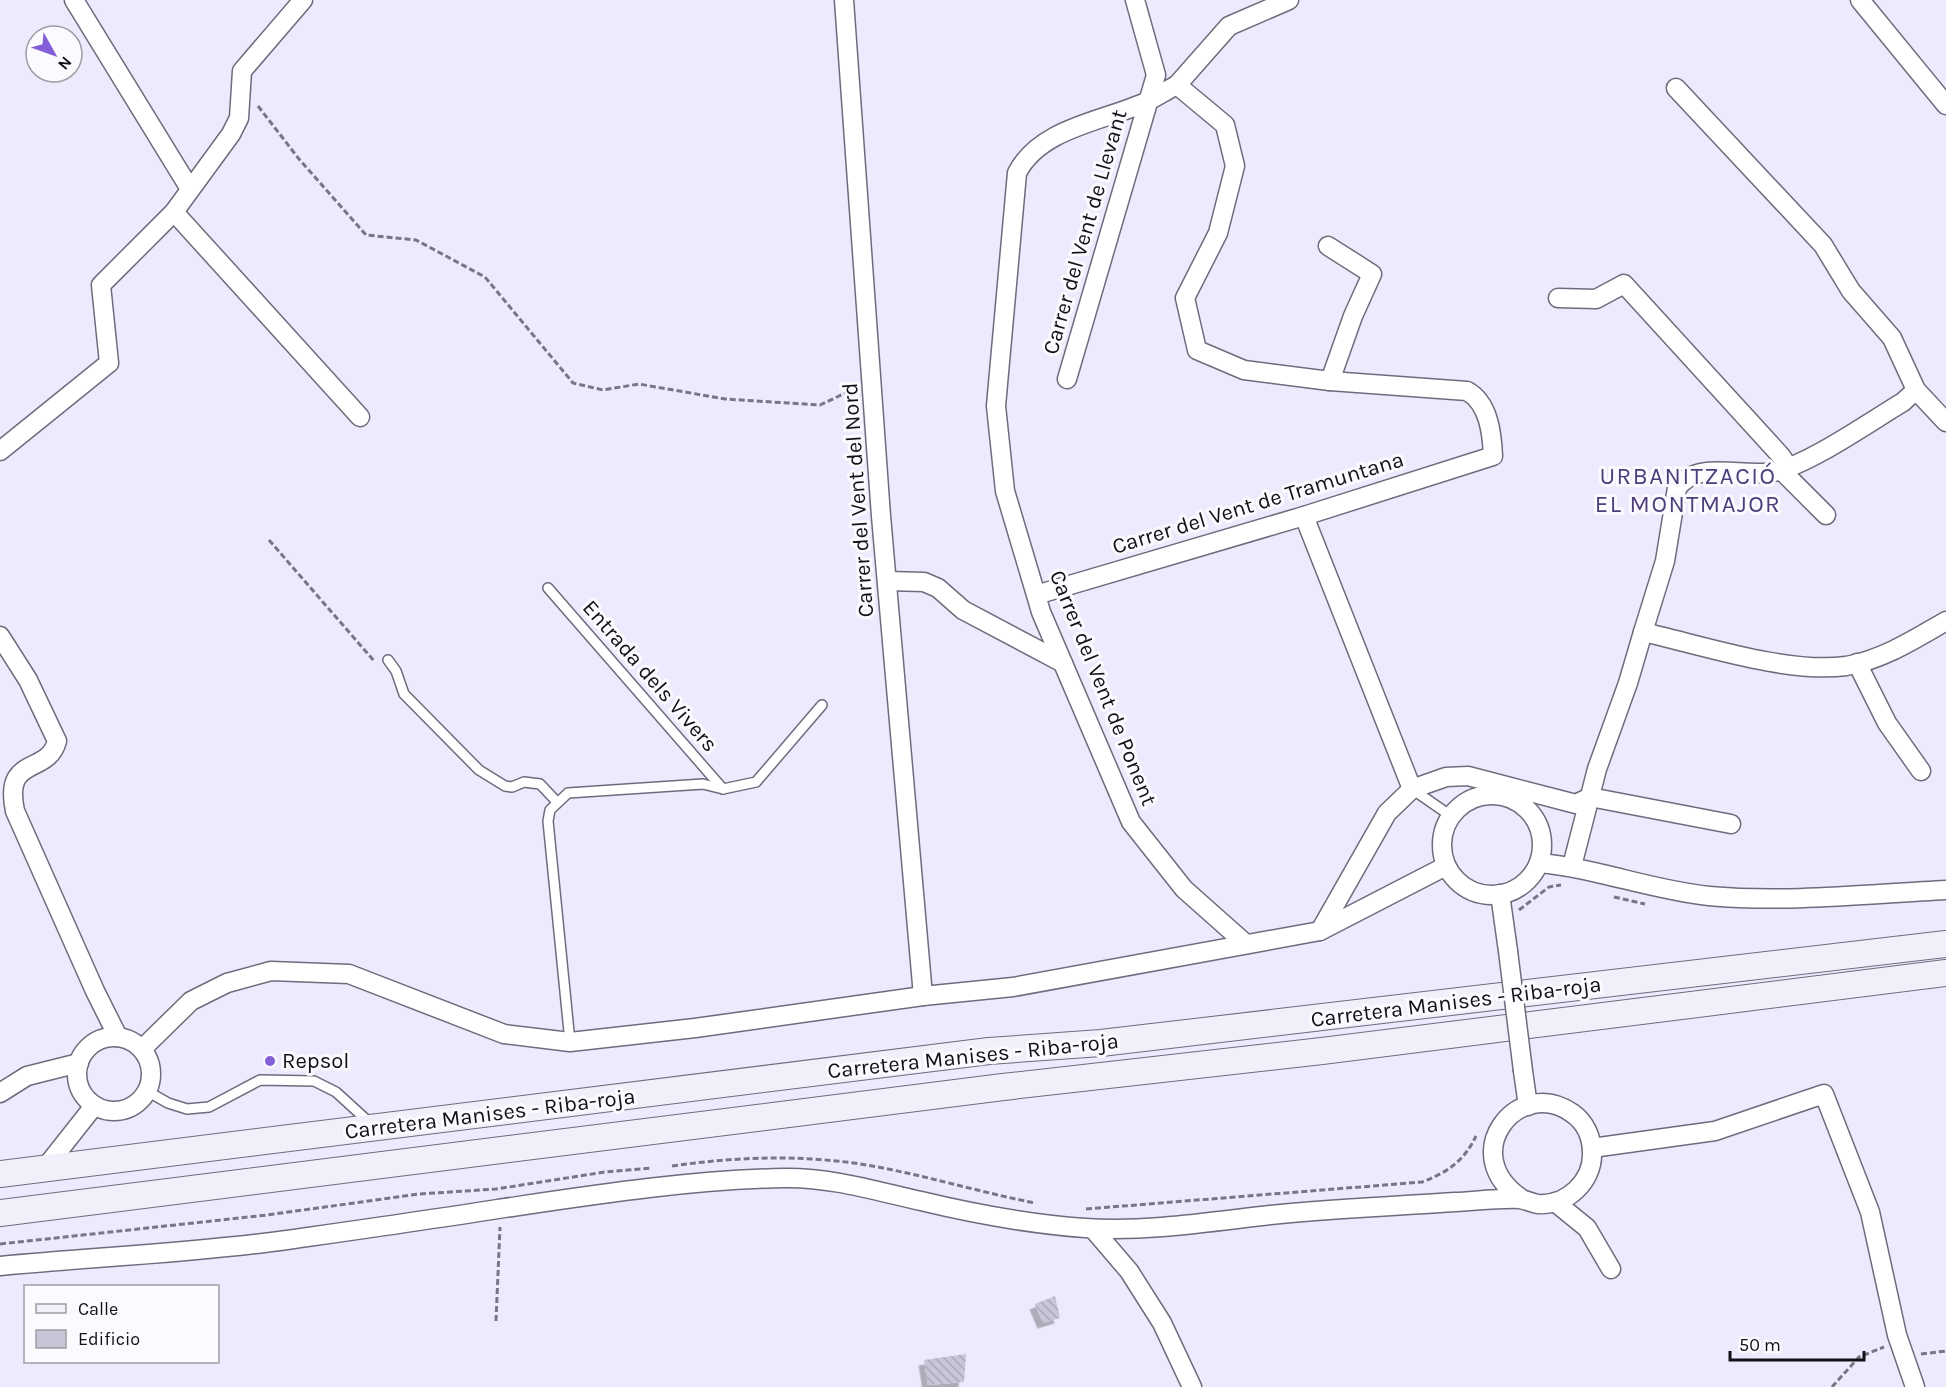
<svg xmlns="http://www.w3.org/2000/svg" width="1946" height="1387" font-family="Karla,sans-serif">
  <defs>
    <pattern id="building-back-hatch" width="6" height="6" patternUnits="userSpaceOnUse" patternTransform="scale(1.5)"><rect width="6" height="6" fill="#c8c5d8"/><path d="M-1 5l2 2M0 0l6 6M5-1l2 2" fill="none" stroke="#aba8b9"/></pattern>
    <filter id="shadow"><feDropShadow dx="-5.5" dy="5.5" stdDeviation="0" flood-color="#0004"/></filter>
  </defs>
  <rect width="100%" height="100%" fill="#eeeafe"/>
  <g fill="url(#building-back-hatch)" filter="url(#shadow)">
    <polygon points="1055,1296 1060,1318 1043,1323 1035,1304"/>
    <polygon points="966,1354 964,1382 928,1385 924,1360"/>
  </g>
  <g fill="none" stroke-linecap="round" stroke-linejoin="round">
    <g stroke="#6e6b7c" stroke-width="12">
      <g id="lane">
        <polyline points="548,588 723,789"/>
        <polyline points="388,660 396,671 404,694 479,770 505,786 512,787 524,782 540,784 557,802"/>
        <polyline points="1412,789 1451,816"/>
        <polyline points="570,1042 548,821 550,810 568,793 703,784 723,789 756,782 822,705"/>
        <polyline points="147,1091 168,1103 187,1109 209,1107 260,1080 314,1081 336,1092 370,1123"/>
      </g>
    </g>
    <g stroke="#6e6b7c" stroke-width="21">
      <g id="street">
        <polyline points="74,0 190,189"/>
        <polyline points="844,0 881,516 923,996"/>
        <polyline points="1860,0 1946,105"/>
        <polyline points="1177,85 1229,26 1289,0"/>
        <polyline points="1676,88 1823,245 1851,291 1892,338 1916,390 1946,422"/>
        <polyline points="174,212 360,417"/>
        <polyline points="1328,246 1372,274 1353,316 1330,381"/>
        <polyline points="1558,298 1596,299 1624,284 1781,456 1789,468"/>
        <polyline points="1067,379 1156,75 1135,0"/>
        <polyline points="0,451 109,363 101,285 174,212 231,134 239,118 242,71 303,0"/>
        <polyline points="1781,470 1826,515"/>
        <polyline points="1304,516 1412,789"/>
        <polyline points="887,581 924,582 938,588 963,610 1063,663"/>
        <path d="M1036 595 1304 516 1493 456C1492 434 1489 403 1467 391L1330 381 1244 370 1197 350 1185 298 1218 233 1235 166 1225 125 1177 85C1167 90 1158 96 1148 101 1106 121 1040 127 1017 173L996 406 1005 491 1036 595 1041 612 1131 822 1184 889 1246 944"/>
        <path d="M1643 632 1665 561 1677 488C1698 459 1743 478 1773 472 1807 466 1871 421 1903 402L1916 390"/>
        <path d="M0 636 28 680 57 741C48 776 3 754 15 811L95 991 118 1037"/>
        <polyline points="1857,663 1887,723 1921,771"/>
        <circle cx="1492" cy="845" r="50"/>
        <polyline points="1590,797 1731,824"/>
        <path d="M1539 863C1596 868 1651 890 1709 896 1787 903 1868 894 1946 890"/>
        <path d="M1572 866 1597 769 1628 683 1643 632C1701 645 1787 674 1846 666 1882 660 1915 639 1946 621"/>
        <polyline points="1500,894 1508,951"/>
        <polyline points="1320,931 1387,813 1412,789 1446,777 1468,776 1576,804 1590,797"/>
        <circle cx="114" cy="1074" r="37"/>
        <polyline points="142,1049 191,1001 227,983 271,971 349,974 504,1034 570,1042 695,1028 923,996 1013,987 1320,931 1446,866"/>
        <polyline points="1523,1071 1528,1106"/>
        <polyline points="0,1093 27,1076 79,1063"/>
        <polyline points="1592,1148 1715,1131 1824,1094 1870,1212 1897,1335 1915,1387"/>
        <polyline points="45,1168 94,1106"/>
        <polyline points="1555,1202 1587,1228 1611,1269"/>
        <polyline points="1093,1229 1129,1271 1162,1323 1192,1387"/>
        <path d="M0 1266C95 1257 192 1253 287 1240 357 1230 428 1220 498 1209 593 1195 688 1180 784 1178 830 1177 876 1191 921 1201 975 1214 1030 1224 1085 1228 1147 1232 1209 1222 1270 1215 1332 1209 1393 1206 1455 1202 1476 1201 1499 1198 1520 1199 1526 1200 1532 1203 1538 1204 1567 1206 1593 1181 1592 1153 1592 1137 1585 1122 1572 1113 1518 1075 1455 1155 1522 1199"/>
      </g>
    </g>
    <g stroke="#6e6b7c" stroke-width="28">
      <g id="secondary">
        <polyline points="0,1174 989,1051 1101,1043 1946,944"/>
        <polyline points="0,1213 1003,1087 1322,1051 1946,973"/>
      </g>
    </g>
    <g stroke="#787683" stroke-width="3" stroke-dasharray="6 3" stroke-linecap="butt">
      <polyline points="258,106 299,159 366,235 416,240 485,277 573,383 603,390 639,384 725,399 820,405 854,389"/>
      <polyline points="269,540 375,662"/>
      <polyline points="1614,897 1645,904"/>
      <polyline points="1519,910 1549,887 1561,885"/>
      <path d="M672 1166C742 1156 813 1154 883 1168 934 1178 984 1193 1035 1203"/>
      <path d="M1086 1209 1422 1182C1448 1172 1464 1161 1476 1136"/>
      <polyline points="0,1244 267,1215 419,1194 496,1189 605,1172 651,1168"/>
      <polyline points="496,1321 500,1227"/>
      <polyline points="1921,1354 1946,1351"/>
      <polyline points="1832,1387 1859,1357 1884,1347"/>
    </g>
    <use href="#lane" stroke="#fff" stroke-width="9"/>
    <use href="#street" stroke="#fff" stroke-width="18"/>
    <use href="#secondary" stroke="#f2effb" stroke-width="26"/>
    <g stroke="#6e6b7c" stroke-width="21" stroke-linecap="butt">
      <polyline id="street-bridge" points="1508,951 1523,1071"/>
    </g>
    <use href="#street-bridge" stroke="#fff" stroke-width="18"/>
  </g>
  <circle fill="#835ed8" stroke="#fbfafe" stroke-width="2" cx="270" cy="1061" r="6"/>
  <g text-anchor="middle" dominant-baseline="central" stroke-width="6" stroke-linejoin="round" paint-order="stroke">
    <g font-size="22" fill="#121118" stroke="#fbfafe">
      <text transform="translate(1085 232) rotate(-74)">Carrer del Vent de Llevant</text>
      <text transform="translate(858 500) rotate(-94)">Carrer del Vent del Nord</text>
      <text transform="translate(1258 503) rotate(-17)">Carrer del Vent de Tramuntana</text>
      <text transform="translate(650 676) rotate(49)">Entrada dels Vivers</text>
      <text transform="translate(1103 688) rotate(68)">Carrer del Vent de Ponent</text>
      <text transform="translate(1456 1002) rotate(-7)">Carretera Manises - Riba-roja</text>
      <text transform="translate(973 1056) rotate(-6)">Carretera Manises - Riba-roja</text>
      <text transform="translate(490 1114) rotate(-7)">Carretera Manises - Riba-roja</text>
    </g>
    <g font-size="22" fill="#121118" stroke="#fbfafe" text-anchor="start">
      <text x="282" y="1061">Repsol</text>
    </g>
    <g font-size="24" letter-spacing="1.5" fill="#4e3e7b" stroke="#fbfafe">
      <text x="1688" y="476">URBANITZACIÓ<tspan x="1688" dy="28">EL MONTMAJOR</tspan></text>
    </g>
  </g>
  <rect x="24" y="1285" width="195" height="78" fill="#fbfafe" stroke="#9e9da2" stroke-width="1.5"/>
  <rect x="36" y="1304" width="30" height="9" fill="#f2effb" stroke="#9e9da2" stroke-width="1.5"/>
  <text x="78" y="1315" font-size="18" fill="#121118">Calle</text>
  <rect x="36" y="1330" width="30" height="18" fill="#c8c5d8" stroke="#9e9da2" stroke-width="1.5"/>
  <text x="78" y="1345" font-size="18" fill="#121118">Edificio</text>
  <g transform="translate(54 54) rotate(130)"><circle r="28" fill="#fbfafe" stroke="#9e9da2" stroke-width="1.5"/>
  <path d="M0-4.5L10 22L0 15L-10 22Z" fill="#835ed8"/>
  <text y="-9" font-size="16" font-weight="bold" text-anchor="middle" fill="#121118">N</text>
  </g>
  <path d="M1730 1351v9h134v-9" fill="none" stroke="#121118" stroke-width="3"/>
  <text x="1739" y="1351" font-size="18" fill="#121118" stroke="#fbfafe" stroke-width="4.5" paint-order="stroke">50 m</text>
</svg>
